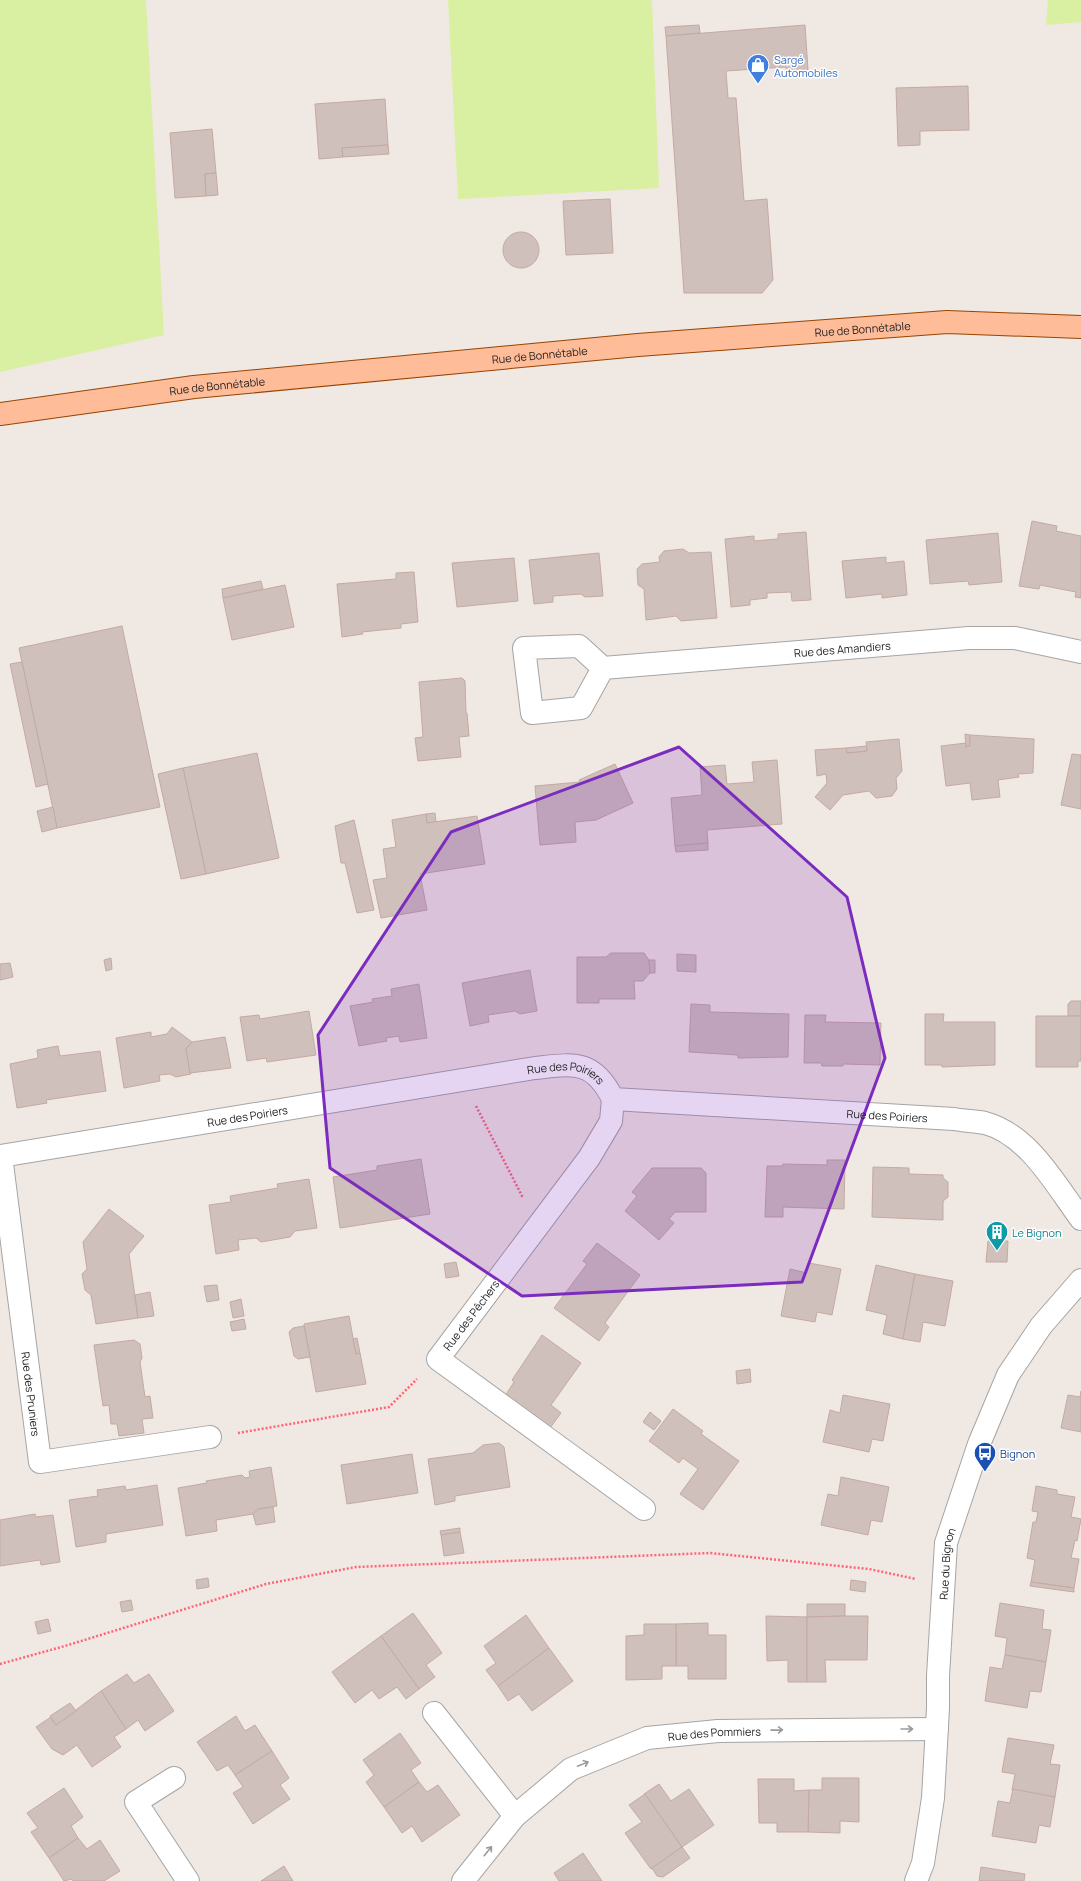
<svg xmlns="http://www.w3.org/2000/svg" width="1081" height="1881" font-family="Manrope,sans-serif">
  <rect width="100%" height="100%" fill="#f0e8e2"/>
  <g fill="#d9f0a3">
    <polygon points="0,0 146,0 164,335 0,372"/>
    <polygon points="448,0 652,0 659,188 458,199"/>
    <polygon points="1048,0 1081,0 1081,22 1046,25"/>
  </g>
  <g fill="#d0c0bb" stroke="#c3aaa3">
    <polygon points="699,25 700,33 666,36 665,27"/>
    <polygon points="805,25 808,70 786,72 786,67 726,71 728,98 736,98 744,201 767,199 773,280 762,293 684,293 666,36"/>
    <polygon points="968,86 969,130 920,131 920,145 898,146 896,88"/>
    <polygon points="385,99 388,145 342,148 343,157 319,159 315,104"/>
    <polygon points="212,129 216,173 205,174 206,196 175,198 170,133"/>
    <polygon points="388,145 389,154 343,157 342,148"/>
    <polygon points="216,173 218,195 206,196 205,174"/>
    <polygon points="610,199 613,253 566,255 563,201"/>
    <circle cx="521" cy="250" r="18"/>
    <polygon points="1032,521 1057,526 1056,531 1081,536 1081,598 1075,597 1076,592 1040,585 1039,589 1019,586"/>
    <polygon points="806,532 811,600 792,601 791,592 767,593 767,598 750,600 750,605 731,607 725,539 754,536 754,541 778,539 778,534"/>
    <polygon points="998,533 1002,582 969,585 968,581 930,584 926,540"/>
    <polygon points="683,549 689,553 711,552 717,618 681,621 676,616 646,620 644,589 638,585 637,569 642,564 660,562 659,557 664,551"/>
    <polygon points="599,553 603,596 585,597 581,594 553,596 553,602 534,604 529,560"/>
    <polygon points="886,557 886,563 904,561 907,595 882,598 882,594 846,598 842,561"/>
    <polygon points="514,558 518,601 457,607 452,563"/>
    <polygon points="414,572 418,622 401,624 401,628 362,632 363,634 342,637 337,584 396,579 396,573"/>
    <polygon points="261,581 263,589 223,598 222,589"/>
    <polygon points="285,585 294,627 232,640 223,598"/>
    <polygon points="122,626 160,807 57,828 19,648"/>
    <polygon points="22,662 48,784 36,787 10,664"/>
    <polygon points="462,678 465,681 466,713 467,713 469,736 459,737 461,757 418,761 415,738 423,737 419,682"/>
    <polygon points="965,734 970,735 970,746 966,747"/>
    <polygon points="970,735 1034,739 1033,773 1018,774 1019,777 998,780 1000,797 972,800 970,783 946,786 941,746 966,743 966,747 970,746"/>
    <polygon points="899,739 902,771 896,778 897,789 892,796 876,798 869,791 843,795 830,810 815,797 827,783 826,774 817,776 815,750 846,748 847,753 867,751 866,742"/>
    <polygon points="867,746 867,751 847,753 846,748"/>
    <polygon points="257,753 279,858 206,874 183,768"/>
    <polygon points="1072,754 1081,755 1081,809 1061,805"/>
    <polygon points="777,760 782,824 707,830 708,843 675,846 671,798 702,795 700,767 725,765 727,784 754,782 752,762"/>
    <polygon points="615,764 633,803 596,820 575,822 576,842 540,845 535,786 580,782 579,780"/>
    <polygon points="183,768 206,874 181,879 158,774"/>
    <polygon points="53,807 57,828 42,832 37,811"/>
    <polygon points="435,813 436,822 427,823 426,814"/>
    <polygon points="426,814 427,823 477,816 485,864 420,874 427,910 381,918 373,880 387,878 383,849 396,847 392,820"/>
    <polygon points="354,820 374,910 357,913 345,863 341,863 335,826"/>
    <polygon points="708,843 708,850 676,852 675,846"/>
    <polygon points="611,953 644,953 649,960 650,973 643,981 634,981 635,999 599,999 599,1003 577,1003 577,957 606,957"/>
    <polygon points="677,954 696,955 696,972 677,971"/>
    <polygon points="111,958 112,969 106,971 104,960"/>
    <polygon points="649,960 655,960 655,973 650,973"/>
    <polygon points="10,963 13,977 0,980 0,964"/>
    <polygon points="530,970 537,1011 520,1014 515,1011 488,1015 489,1022 470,1026 462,983"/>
    <polygon points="419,984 427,1038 400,1042 399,1036 386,1038 387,1041 359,1046 350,1006 373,1002 372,999 392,996 391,989"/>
    <polygon points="1071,1001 1081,1001 1081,1016 1068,1016 1068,1004"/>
    <polygon points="691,1004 710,1005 710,1012 789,1014 788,1057 738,1058 738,1055 689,1052"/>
    <polygon points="309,1011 316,1055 267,1062 266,1058 247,1061 240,1017 259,1015 260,1019"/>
    <polygon points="925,1014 944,1014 943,1022 995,1022 995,1065 942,1067 942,1065 925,1065"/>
    <polygon points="805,1015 826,1015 825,1022 881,1023 880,1065 843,1064 843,1066 822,1066 821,1063 804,1063"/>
    <polygon points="1036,1016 1081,1016 1081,1061 1078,1061 1078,1067 1036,1067"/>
    <polygon points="172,1027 192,1042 186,1049 191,1074 176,1077 170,1074 159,1075 160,1081 124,1088 116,1038 151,1032 151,1037 167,1034"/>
    <polygon points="225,1037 231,1068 190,1073 186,1049 192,1042"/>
    <polygon points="58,1046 60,1056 100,1051 106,1091 46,1100 47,1103 17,1108 10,1064 38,1058 37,1050"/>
    <polygon points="421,1159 430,1214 340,1228 333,1177 377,1170 377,1166"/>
    <polygon points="827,1160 845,1160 844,1209 783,1207 783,1217 765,1217 767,1166 783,1166 783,1164 827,1165"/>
    <polygon points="873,1167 909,1168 909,1174 943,1175 943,1178 948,1182 948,1197 943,1201 943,1220 872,1217"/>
    <polygon points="652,1168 701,1168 706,1173 706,1212 675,1212 669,1219 674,1223 659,1240 625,1211 637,1196 632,1192"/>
    <polygon points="309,1179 317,1228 295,1231 290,1237 261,1242 256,1238 238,1240 239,1250 216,1254 209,1205 231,1202 230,1196 278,1188 277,1184"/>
    <polygon points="109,1209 144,1236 129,1254 138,1318 96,1324 91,1295 85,1290 82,1274 87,1269 83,1242"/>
    <polygon points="988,1241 1008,1241 1007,1262 986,1262"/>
    <polygon points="597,1243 640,1275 605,1323 609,1327 599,1341 554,1308 587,1264 583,1261"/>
    <polygon points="456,1262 459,1276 446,1278 444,1264"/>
    <polygon points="809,1263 841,1269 832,1315 817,1312 815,1322 781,1316 790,1269 807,1273"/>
    <polygon points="876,1265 915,1274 903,1339 883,1334 887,1315 866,1310"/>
    <polygon points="915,1274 953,1281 945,1326 923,1322 920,1342 903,1339"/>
    <polygon points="217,1285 219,1300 207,1302 204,1286"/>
    <polygon points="150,1292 154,1316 138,1318 135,1295"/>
    <polygon points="241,1299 244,1316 233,1318 230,1302"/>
    <polygon points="349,1316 356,1354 360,1353 366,1384 316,1392 304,1324"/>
    <polygon points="244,1319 246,1329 232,1331 230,1322"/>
    <polygon points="304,1326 310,1357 298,1359 294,1356 289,1332 293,1328"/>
    <polygon points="542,1335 581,1363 551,1405 561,1413 550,1428 505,1396 514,1382 512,1380"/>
    <polygon points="357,1338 360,1353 356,1354 353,1339"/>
    <polygon points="134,1340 140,1344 142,1358 140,1362 145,1397 150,1396 153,1418 142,1419 144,1433 119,1436 117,1424 111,1424 109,1405 103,1406 94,1345"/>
    <polygon points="750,1369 751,1382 737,1384 736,1371"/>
    <polygon points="1081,1391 1081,1432 1061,1428 1068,1395 1080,1397"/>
    <polygon points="843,1395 890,1404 883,1441 872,1439 869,1452 823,1442 830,1410 840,1413"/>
    <polygon points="673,1409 703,1431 701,1434 739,1461 703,1510 680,1494 698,1469 683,1458 679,1463 649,1441"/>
    <polygon points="650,1412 661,1421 654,1430 643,1422"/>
    <polygon points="499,1443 504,1447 510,1487 455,1496 455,1501 435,1505 428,1459 473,1453 483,1445"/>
    <polygon points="412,1454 418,1493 347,1504 341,1465"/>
    <polygon points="271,1467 277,1506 258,1509 253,1514 216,1520 217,1531 186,1536 178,1488 207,1483 206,1481 242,1475 245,1478 250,1477 249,1471"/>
    <polygon points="841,1477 889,1487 882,1522 871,1520 868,1535 821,1525 828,1494 838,1496"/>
    <polygon points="157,1485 163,1525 106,1534 106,1542 76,1547 69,1500 98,1496 97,1490 125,1486 126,1490"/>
    <polygon points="1036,1486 1057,1490 1057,1494 1075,1497 1071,1517 1081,1519 1077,1541 1075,1540 1071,1558 1079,1559 1074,1588 1031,1582 1035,1560 1027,1558 1033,1522 1036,1522 1038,1512 1032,1511"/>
    <polygon points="273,1507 275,1522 256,1525 253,1514 258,1509"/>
    <polygon points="35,1514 36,1517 53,1515 60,1562 41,1565 40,1560 0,1566 0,1520"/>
    <polygon points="460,1528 460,1532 441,1535 440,1531"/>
    <polygon points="460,1532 464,1553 444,1556 441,1535"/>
    <polygon points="208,1578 209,1587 197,1589 196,1580"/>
    <polygon points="851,1580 866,1582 865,1592 850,1590"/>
    <polygon points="1031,1582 1074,1588 1074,1592 1030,1586"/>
    <polygon points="131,1600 133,1610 122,1612 120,1602"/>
    <polygon points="1000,1603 1044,1610 1042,1629 1051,1630 1046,1662 1005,1655 1007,1638 995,1636"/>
    <polygon points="807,1604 845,1604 845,1616 807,1617"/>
    <polygon points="413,1613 442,1653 426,1665 435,1677 419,1689 381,1636"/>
    <polygon points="526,1615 549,1648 498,1686 486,1670 496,1663 484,1646"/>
    <polygon points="766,1616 807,1617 807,1682 788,1682 788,1660 767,1661"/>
    <polygon points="845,1616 868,1616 867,1660 825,1660 826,1682 807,1682 807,1617"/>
    <polygon points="48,1619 51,1631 38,1634 35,1622"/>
    <polygon points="708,1623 708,1635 726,1635 726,1679 688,1679 688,1666 676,1666 676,1624"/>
    <polygon points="644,1624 676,1624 676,1666 662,1666 662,1679 626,1680 626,1636 644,1635"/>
    <polygon points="381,1636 419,1689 406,1699 397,1687 379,1699 372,1690 355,1703 332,1672"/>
    <polygon points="549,1648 573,1681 532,1711 519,1694 508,1701 498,1686"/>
    <polygon points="1005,1655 1046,1662 1041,1692 1030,1691 1027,1708 985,1701 990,1667 1002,1669"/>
    <polygon points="127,1674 134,1683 149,1674 174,1711 145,1731 138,1720 126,1729 101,1691"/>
    <polygon points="101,1691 126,1729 114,1737 121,1747 92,1767 77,1745 63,1755 52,1749 36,1727 51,1717 56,1725"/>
    <polygon points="70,1703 76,1711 56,1725 50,1716"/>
    <polygon points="236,1716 245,1731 255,1725 272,1751 235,1775 228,1765 217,1771 197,1742"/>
    <polygon points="400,1733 421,1763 411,1770 419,1782 384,1807 366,1782 374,1775 363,1760"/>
    <polygon points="1008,1738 1054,1745 1050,1764 1060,1765 1055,1797 1012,1790 1015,1774 1002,1772"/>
    <polygon points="272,1751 289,1778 280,1785 290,1799 253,1824 233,1793 243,1787 235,1775"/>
    <polygon points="822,1778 859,1778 859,1822 840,1821 840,1833 808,1832 809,1790 822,1790"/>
    <polygon points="758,1779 794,1779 794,1791 809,1790 808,1832 777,1832 777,1823 759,1823"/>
    <polygon points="419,1782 427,1792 438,1785 460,1815 422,1842 412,1826 402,1833 384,1807"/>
    <polygon points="659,1784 671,1801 689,1789 714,1825 682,1847 644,1794"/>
    <polygon points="64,1788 83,1817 71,1826 78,1838 49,1858 31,1832 38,1828 27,1813"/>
    <polygon points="1013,1789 1055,1797 1050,1827 1039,1825 1036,1843 992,1836 998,1801 1010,1803"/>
    <polygon points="645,1794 682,1847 651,1869 625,1833 642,1822 629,1805"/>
    <polygon points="78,1838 87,1849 100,1840 120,1871 104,1881 73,1881 72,1879 64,1881 49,1858"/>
    <polygon points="682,1847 690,1858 663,1877 657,1876 652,1868"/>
    <polygon points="583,1853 602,1881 559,1881 554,1873"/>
    <polygon points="284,1866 293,1881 261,1881"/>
    <polygon points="981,1867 1025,1874 1024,1881 979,1881"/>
  </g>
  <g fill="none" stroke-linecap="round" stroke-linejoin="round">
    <g stroke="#a5a5a5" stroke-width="24">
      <g id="street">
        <path id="s1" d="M603 668 581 708 532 713 524 648 579 646 603 668 969 638H1015L1081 652"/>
        <polyline points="613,1099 611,1121 589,1158 438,1359 644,1509"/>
        <path id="s2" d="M210 1437 40 1462 1 1156 535 1068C574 1064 593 1059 613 1099L954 1119C964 1121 975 1121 985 1123 1029 1135 1055 1184 1081 1219"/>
        <polyline points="434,1713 515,1816"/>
        <polyline points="174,1778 136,1802 188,1881"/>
        <path id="s3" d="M463 1881 515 1816 571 1769 647 1738 718 1731 937 1729"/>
        <path id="s4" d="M916 1881 923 1863 933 1798 938 1708V1676L946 1543 979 1444 1008 1375 1041 1326 1081 1280"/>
      </g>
    </g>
    <g stroke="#974400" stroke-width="24">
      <g id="primary">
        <path id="s5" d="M0 414 194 387 638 345 947 322 1081 327"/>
      </g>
    </g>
    <g stroke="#ff6476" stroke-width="2.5" stroke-dasharray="2 2" stroke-linecap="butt">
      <polyline points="476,1106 523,1198"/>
      <polyline points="238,1433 389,1407 417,1379"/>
      <polyline points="0,1664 65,1646 266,1584 356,1567 710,1553 869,1569 916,1579"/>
    </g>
    <use href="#street" stroke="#fff" stroke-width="22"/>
    <use href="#primary" stroke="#ffbc98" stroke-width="22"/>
  </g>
  <defs><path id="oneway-shaft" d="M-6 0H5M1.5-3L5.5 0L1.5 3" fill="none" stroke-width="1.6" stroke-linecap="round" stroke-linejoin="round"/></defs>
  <g stroke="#9a9a9a">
    <use href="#oneway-shaft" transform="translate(907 1729)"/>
    <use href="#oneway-shaft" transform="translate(777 1730) rotate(-1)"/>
    <use href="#oneway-shaft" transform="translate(583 1764) rotate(-22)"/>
    <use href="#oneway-shaft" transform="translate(488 1851) rotate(-51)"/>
  </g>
  <path fill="#7b2cbf" fill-opacity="0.2" stroke="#7b2cbf" stroke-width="3" stroke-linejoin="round" d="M679 747 847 897 885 1058 802 1282 522 1296 330 1168 318 1035 451 832Z"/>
  <defs>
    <g id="shop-pin" transform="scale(1.15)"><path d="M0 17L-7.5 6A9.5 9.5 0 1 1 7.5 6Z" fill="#3f7fe0" stroke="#fff"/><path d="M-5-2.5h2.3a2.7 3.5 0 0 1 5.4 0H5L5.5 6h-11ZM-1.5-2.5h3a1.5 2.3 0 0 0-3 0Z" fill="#fff"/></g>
    <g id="building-pin" transform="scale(1.15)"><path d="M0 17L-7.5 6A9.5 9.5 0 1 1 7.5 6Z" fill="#0f9aa8" stroke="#fff"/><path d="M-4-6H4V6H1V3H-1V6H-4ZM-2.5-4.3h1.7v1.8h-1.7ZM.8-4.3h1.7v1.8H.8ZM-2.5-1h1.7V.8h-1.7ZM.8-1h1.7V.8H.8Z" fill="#fff"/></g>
    <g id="bus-pin" transform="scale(1.15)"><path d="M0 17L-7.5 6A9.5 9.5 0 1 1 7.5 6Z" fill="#1a4fb4" stroke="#fff"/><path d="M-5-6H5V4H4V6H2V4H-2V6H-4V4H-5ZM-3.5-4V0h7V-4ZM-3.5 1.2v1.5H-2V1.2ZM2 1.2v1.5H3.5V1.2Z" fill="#fff"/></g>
  </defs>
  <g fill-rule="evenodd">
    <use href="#shop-pin" x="758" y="65"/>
    <use href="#building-pin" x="997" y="1232"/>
    <use href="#bus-pin" x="985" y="1453"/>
  </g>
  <g text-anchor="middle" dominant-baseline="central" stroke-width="3" stroke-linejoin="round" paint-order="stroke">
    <g font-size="11" fill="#366cbe" stroke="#fff" text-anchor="start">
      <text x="774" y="59">Sargé<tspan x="774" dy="13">Automobiles</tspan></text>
    </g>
    <g font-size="11" fill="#1e1e1e" stroke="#fff">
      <text stroke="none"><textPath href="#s5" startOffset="867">Rue de Bonnétable</textPath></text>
      <text stroke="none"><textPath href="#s5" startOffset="543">Rue de Bonnétable</textPath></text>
      <text stroke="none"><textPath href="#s5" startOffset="219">Rue de Bonnétable</textPath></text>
      <text stroke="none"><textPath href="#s1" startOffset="488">Rue des Amandiers</textPath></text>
      <text stroke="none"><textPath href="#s2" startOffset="1054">Rue des Poiriers</textPath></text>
      <text stroke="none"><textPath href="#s2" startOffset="730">Rue des Poiriers</textPath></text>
      <text stroke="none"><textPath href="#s2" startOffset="1389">Rue des Poiriers</textPath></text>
      <text transform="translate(471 1315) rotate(-53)">Rue des Pêchers</text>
      <text transform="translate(31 1394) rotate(83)">Rue des Pruniers</text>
      <text stroke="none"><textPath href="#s4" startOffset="320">Rue du Bignon</textPath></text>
      <text stroke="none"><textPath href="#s3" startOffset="306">Rue des Pommiers</textPath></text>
    </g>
    <g font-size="11" fill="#0d838f" stroke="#fff" text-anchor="start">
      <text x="1012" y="1232">Le Bignon</text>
    </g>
    <g font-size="11" fill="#164399" stroke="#fff" text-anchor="start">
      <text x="1000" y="1453">Bignon</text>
    </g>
  </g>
</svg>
